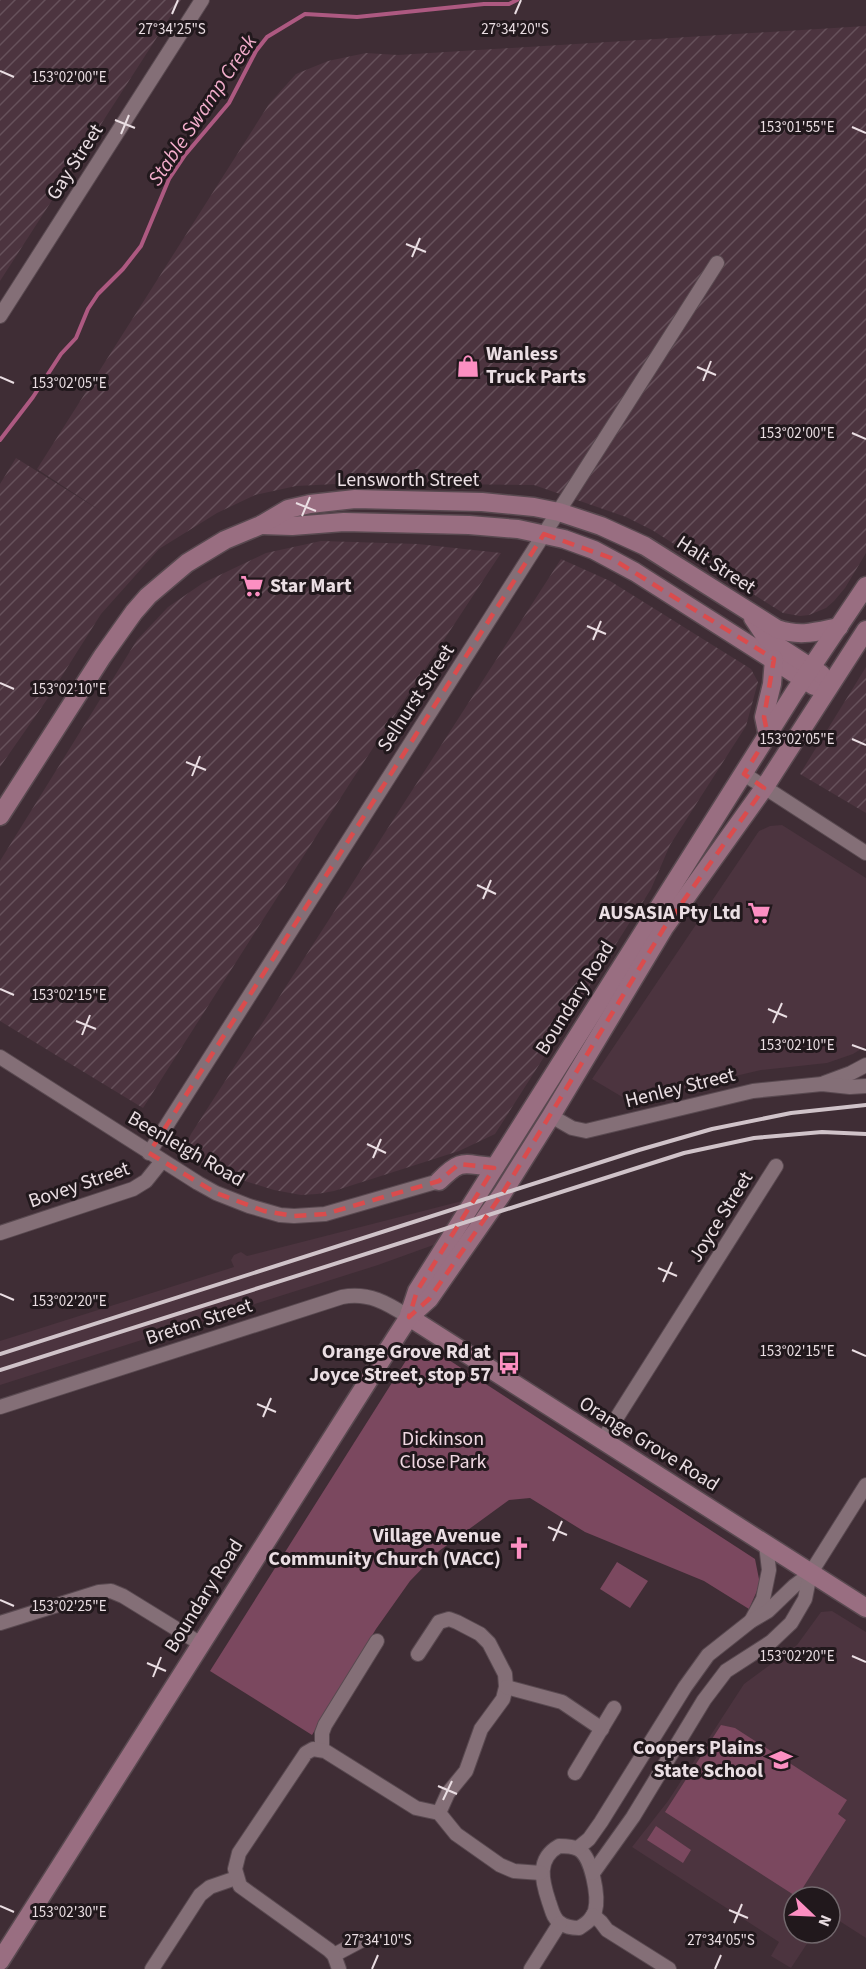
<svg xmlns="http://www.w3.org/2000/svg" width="866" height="1969" font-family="'Source Sans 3',sans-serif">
  <defs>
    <pattern id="industrial-furrows" width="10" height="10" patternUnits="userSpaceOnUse" patternTransform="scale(1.5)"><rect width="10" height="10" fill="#4c343f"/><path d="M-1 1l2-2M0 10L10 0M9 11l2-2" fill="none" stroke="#66515b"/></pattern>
  </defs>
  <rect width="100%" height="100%" fill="#3f2d35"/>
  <g fill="#4c343f">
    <polygon points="782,825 866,878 866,1046 853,1054 827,1063 761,1070 629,1101 592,1079 759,831 770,826"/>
    <polygon points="466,1200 439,1243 378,1265 0,1385 0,1341 234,1267 231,1260 234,1255 241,1252 247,1256"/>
    <polygon points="832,1611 866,1632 866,1938 830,1915 830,1897 794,1897 794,1933 814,1933 791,1968 771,1956 779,1942 632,1847 668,1801 744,1684 797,1645 821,1612"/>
  </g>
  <g fill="url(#industrial-furrows)">
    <polygon points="0,0 181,0 0,281"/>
    <polygon points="866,26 866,553 845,588 834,601 826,608 809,615 800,616 783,613 652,530 626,517 534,485 356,483 296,486 255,495 217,513 159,549 101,614 48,698 0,767 0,484 16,458 104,513 37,469 269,104 296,74 328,61 366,53 398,55"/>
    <polygon points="321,541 418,544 501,553 352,780 143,1108 0,1021 0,861 137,640 168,607 203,583 266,553"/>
    <polygon points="561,559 610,581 751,669 758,682 746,726 670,845 651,889 495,1134 459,1151 334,1191 317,1194 301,1195 274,1190 222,1174 202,1163 192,1154 189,1146 188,1140 191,1134"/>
    <polygon points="866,667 866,813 800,774"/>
  </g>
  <g fill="#7b485f">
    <polygon points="432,1349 755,1559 760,1584 749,1609 704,1581 585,1532 530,1498 509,1500 439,1551 410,1581 376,1629 312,1735 210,1671 412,1351"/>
    <polygon points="617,1562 648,1581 630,1608 600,1589"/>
    <polygon points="721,1725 735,1728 847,1800 838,1814 846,1820 797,1897 665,1812"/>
    <polygon points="656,1826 691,1850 683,1863 647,1840"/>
  </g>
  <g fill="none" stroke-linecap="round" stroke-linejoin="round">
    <polyline stroke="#ad5981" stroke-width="4" points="0,440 33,397 61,354 76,338 88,309 98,294 123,269 141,246 169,179 185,155 229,103 256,51 267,37 305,14 357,17 484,4 509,4 517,0"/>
    <g stroke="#594950" stroke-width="16">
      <g id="street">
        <polyline points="0,316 202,0"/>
        <polyline points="744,774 866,853"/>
        <polyline points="0,1057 198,1183 216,1193 249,1206 280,1215 294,1216 325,1214 439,1181"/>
        <polyline points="824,1083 851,1073 866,1065"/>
        <polyline points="551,1116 572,1128 586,1131 753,1091 822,1084 850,1087 866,1086"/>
        <polyline points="149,1153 717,263"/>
        <polyline points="0,1233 133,1189 146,1181 162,1161"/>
        <path d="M0 1407 342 1297C369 1292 387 1303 409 1317"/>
        <polyline points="602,1441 776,1166"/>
        <polyline points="751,1621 763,1599 769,1570 766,1545"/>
        <polyline points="0,1623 99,1592 111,1591 123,1596 201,1644"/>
        <polyline points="418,1654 439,1622 449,1619 457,1622 480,1634 489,1643 505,1674 506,1687 503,1699 481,1729 466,1771 448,1793 439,1813"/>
        <polyline points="506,1687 562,1702 602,1729"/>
        <polyline points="322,1750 322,1733 325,1725 377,1641"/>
        <polyline points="575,1773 614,1708"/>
        <path d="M559 1846C565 1846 572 1846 578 1849 592 1856 599 1897 595 1911 592 1919 587 1923 579 1928 573 1928 566 1927 560 1923 553 1918 552 1910 549 1902 542 1881 536 1859 559 1846Z"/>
        <polyline points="578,1848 589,1839 601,1822 685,1687 708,1655 751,1621 768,1611 794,1586 810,1574"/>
        <polyline points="593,1873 633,1817 704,1700 726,1671 771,1642 791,1623 805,1599 810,1574 866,1485"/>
        <polyline points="593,1915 601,1922 607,1930 669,1969"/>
        <polyline points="334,1955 364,1939"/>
        <polyline points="152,1969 200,1895 210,1887 236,1878"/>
        <polyline points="339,1969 334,1955 329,1950 240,1886 235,1869 239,1853 306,1753 313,1749 325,1751 416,1808 439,1813 456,1834 500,1865 514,1871 541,1873"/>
        <polyline points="531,1969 560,1923"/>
      </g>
    </g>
    <g stroke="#594950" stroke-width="21">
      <g id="secondary">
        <polyline points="261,525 292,526 344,522 469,525 518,529 564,539 594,550 635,572 814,686"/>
        <polyline points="753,618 767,639 821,674"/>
        <polyline points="768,736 764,717 772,684 774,659"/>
        <path d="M0 816 102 657 134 612 148 596 187 563 225 540 261 525 288 509 310 504 355 499 482 502 534 507 559 512 601 526 645 546 777 629C801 637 815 632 839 627"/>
        <path d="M439 1181C463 1157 463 1165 495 1167"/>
        <polyline points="409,1315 417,1291 794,693 866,586"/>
        <polyline points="409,1317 866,1608"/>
        <polyline points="0,1961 396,1337 409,1317 429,1299 502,1194 551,1116 664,928 764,788 866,630"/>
      </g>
    </g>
    <use href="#street" stroke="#846f77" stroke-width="14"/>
    <use href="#secondary" stroke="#996e81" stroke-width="18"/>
    <g stroke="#d0c3c9" stroke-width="4">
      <polyline points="0,1354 639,1150 712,1129 791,1113 866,1105"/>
      <polyline points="0,1370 684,1153 754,1138 822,1132 866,1134"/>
    </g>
  </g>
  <path fill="none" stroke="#da4c4d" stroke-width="4.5" stroke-dasharray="12 8" stroke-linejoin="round" d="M544 534 611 558 774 659 764 717 768 736 744 774 764 788 664 928 502 1194 429 1299 409 1317 417 1291 494 1168 459 1164 439 1181 325 1214 294 1216 264 1211 216 1193 149 1153Z"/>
  <path fill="none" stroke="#eadee3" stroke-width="2" d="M172 14 178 0M515 14 521 0M0 71 14 77M115 120 135 128M852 127 866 133M121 134 129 115M406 244 426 252M412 257 420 238M697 367 716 375M0 377 14 383M703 381 711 361M852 433 866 439M296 503 316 511M302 516 310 497M587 626 606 634M593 640 601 621M0 683 14 689M852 739 866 745M186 762 206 770M192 776 200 756M477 885 496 894M483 899 491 880M0 989 14 995M768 1009 787 1017M76 1021 96 1029M773 1023 782 1003M82 1035 90 1015M852 1045 866 1050M367 1144 386 1153M373 1158 381 1139M658 1268 677 1276M663 1282 672 1262M0 1294 14 1300M852 1350 866 1356M257 1404 276 1412M263 1417 271 1398M548 1527 567 1535M553 1541 562 1521M0 1600 14 1606M852 1656 866 1662M147 1663 166 1671M153 1677 161 1657M438 1786 457 1794M443 1800 452 1781M0 1906 14 1912M729 1910 748 1918M734 1923 742 1904M372 1969 378 1955M715 1969 721 1955"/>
  <defs>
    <g id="shop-bare" transform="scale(1.8)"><path d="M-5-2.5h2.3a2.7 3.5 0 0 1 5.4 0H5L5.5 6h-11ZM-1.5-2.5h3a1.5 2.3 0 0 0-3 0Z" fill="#fc8fc2" stroke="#21181c" stroke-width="2.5" paint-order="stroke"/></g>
    <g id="supermarket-bare" transform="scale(1.8)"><path d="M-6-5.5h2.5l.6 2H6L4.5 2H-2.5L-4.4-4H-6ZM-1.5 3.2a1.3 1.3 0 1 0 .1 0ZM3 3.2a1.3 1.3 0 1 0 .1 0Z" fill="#fc8fc2" stroke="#21181c" stroke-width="2.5" paint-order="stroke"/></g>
    <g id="bus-bare" transform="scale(1.8)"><path d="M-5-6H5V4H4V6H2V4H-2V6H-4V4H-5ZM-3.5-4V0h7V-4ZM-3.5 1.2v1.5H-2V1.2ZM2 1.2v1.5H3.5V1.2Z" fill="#fc8fc2" stroke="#21181c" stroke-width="2.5" paint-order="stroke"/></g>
    <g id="church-bare" transform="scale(1.8)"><path d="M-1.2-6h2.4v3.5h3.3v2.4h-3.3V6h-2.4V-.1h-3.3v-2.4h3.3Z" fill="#fc8fc2" stroke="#21181c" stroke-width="2.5" paint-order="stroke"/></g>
    <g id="school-bare" transform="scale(1.8)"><path d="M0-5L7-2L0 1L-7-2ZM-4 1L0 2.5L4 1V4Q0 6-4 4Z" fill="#fc8fc2" stroke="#21181c" stroke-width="2.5" paint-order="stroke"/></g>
  </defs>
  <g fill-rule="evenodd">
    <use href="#shop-bare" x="468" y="366"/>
    <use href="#supermarket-bare" x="252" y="586"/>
    <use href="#supermarket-bare" x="759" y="913"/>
    <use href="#bus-bare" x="509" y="1363"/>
    <use href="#church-bare" x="519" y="1548"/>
    <use href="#school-bare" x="781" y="1760"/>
  </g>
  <g text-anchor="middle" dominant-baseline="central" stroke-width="6" stroke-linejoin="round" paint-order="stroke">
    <g font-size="20" fill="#eadee3" stroke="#21181c">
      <text transform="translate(75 162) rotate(-57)">Gay Street</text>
      <text x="408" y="480">Lensworth Street</text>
      <text transform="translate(716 565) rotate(33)">Halt Street</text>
      <text transform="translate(416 698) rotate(-57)">Selhurst Street</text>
      <text transform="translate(575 998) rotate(-58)">Boundary Road</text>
      <text transform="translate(680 1088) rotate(-14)">Henley Street</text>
      <text transform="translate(186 1149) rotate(30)">Beenleigh Road</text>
      <text transform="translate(79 1185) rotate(-19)">Bovey Street</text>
      <text transform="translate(721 1217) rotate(-58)">Joyce Street</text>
      <text transform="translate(199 1322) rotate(-18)">Breton Street</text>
      <text transform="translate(649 1444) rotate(32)">Orange Grove Road</text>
      <text transform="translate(204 1596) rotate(-58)">Boundary Road</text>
    </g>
    <g font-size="20" font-weight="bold" fill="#eadee3" stroke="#21181c" text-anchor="end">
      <text x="486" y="354" text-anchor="start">Wanless<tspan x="486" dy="23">Truck Parts</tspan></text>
      <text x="270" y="586" text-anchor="start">Star Mart</text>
      <text x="741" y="913">AUSASIA Pty Ltd</text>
      <text x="491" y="1352">Orange Grove Rd at<tspan x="491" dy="23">Joyce Street, stop 57</tspan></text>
      <text x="501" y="1536">Village Avenue<tspan x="501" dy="23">Community Church (VACC)</tspan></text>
      <text x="763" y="1748">Coopers Plains<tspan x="763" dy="23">State School</tspan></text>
    </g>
    <g font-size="20" fill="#f0d8e2" stroke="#21181c">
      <text x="443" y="1439">Dickinson<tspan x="443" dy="23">Close Park</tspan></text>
    </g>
    <g font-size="21" font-style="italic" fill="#f2adcb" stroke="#21181c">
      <text transform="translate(202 110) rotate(-56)">Stable Swamp Creek</text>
    </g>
  </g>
  <g font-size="15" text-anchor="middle" fill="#eadee3" stroke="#21181c" stroke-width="6" stroke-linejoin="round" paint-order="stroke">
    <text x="172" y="34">27°34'25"S</text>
    <text x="515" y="34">27°34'20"S</text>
    <text x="69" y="82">153°02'00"E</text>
    <text x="797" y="132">153°01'55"E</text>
    <text x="69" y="388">153°02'05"E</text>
    <text x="797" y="438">153°02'00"E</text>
    <text x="69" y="694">153°02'10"E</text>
    <text x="797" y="744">153°02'05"E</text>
    <text x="69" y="1000">153°02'15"E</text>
    <text x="797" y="1050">153°02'10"E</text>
    <text x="69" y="1306">153°02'20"E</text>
    <text x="797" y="1356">153°02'15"E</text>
    <text x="69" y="1611">153°02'25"E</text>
    <text x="797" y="1661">153°02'20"E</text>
    <text x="69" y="1917">153°02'30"E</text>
    <text x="378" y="1945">27°34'10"S</text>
    <text x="721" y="1945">27°34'05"S</text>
  </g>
  <g transform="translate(812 1915) rotate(113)"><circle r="28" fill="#21181c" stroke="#71676c" stroke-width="1.5"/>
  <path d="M0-4.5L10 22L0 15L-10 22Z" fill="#fc8fc2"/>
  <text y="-9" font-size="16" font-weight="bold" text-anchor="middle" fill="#eadee3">N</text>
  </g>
</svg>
